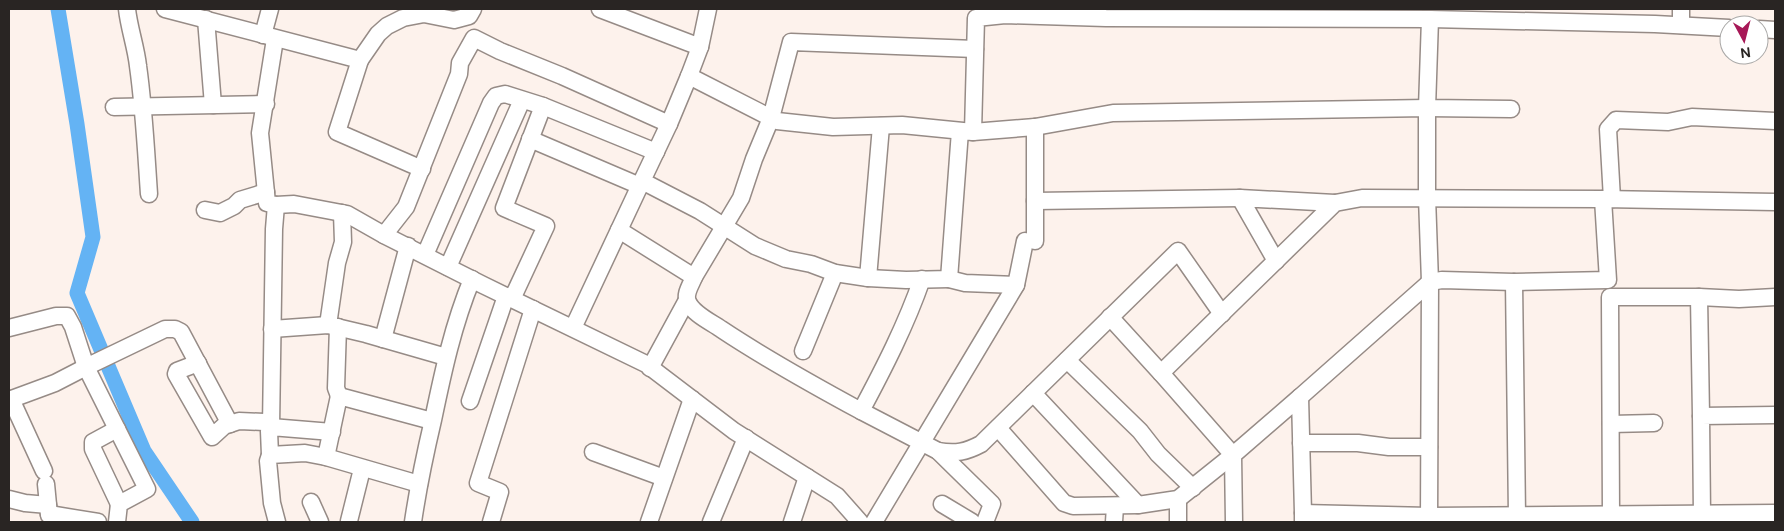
<svg xmlns="http://www.w3.org/2000/svg" width="1784" height="531" font-family="'DM Sans',sans-serif">
  <rect width="100%" height="100%" fill="#fdf2ec"/>
  <g fill="none" stroke-linecap="round" stroke-linejoin="round">
    <polyline stroke="#64b3f4" stroke-width="15" points="58,9 77,124 93,237 77,293 144,451 192,522"/>
    <g stroke="#968b86" stroke-width="19">
      <g id="minor">
        <path d="M127 9C129 28 136 47 138 66 144 108 146 151 149 194"/>
        <polyline points="165,9 360,60 337,132 422,169"/>
        <polyline points="600,9 700,47"/>
        <polyline points="1681,9 1681,25"/>
        <polyline points="206,19 213,105"/>
        <polyline points="1430,19 1427,108 1511,109"/>
        <polyline points="1759,29 1775,30"/>
        <polyline points="263,35 270,9"/>
        <polyline points="275,39 260,133 267,203 276,205 294,204 347,214 384,235 483,285 646,364 734,431 837,496 860,522"/>
        <polyline points="360,60 378,34 387,26 403,18 424,14 454,20 469,16 473,9"/>
        <polyline points="689,76 700,47 708,9"/>
        <polyline points="114,107 266,104"/>
        <polyline points="960,131 949,279 906,280 868,278 835,273 811,264 786,259 755,246 700,211 642,181 669,124 689,76 777,121 833,127 902,125 973,132 1035,127 1113,113 1427,108 1427,197 1430,282 1429,522"/>
        <polyline points="973,132 976,18 1005,15 1106,18 1430,19 1655,24 1729,28"/>
        <polyline points="530,139 640,186"/>
        <polyline points="1612,199 1608,129 1616,120 1668,122 1692,117 1775,121"/>
        <polyline points="1035,201 1240,198"/>
        <polyline points="205,210 220,213 234,206 240,200 266,192"/>
        <polyline points="619,230 694,277 741,198 754,159 771,118 791,42 975,49"/>
        <polyline points="384,235 406,207 459,74 460,63 474,38 500,51 562,76 669,124"/>
        <polyline points="1035,241 1035,127"/>
        <polyline points="425,255 491,103 496,96 505,94 543,106 656,152"/>
        <polyline points="1276,261 1240,198 1335,203"/>
        <polyline points="448,267 522,100"/>
        <path d="M694 277C691 285 684 294 688 302 693 314 711 322 721 329 766 359 813 385 861 411 884 368 906 325 922 279"/>
        <polyline points="868,278 881,126"/>
        <polyline points="949,279 965,283 1016,285"/>
        <polyline points="1514,282 1517,516"/>
        <polyline points="1699,297 1739,299 1775,297"/>
        <polyline points="512,299 546,226 504,208 543,106"/>
        <polyline points="1110,317 1161,373"/>
        <polyline points="328,325 337,263 343,242 342,213"/>
        <polyline points="338,327 336,388 339,396"/>
        <polyline points="9,328 56,316 67,316 73,327 86,367 165,329 175,329 181,332 230,424"/>
        <polyline points="573,328 642,181"/>
        <polyline points="272,329 328,325 366,334 446,357"/>
        <polyline points="383,339 408,246"/>
        <polyline points="803,351 835,273"/>
        <polyline points="1067,360 1140,431 1158,454 1193,488"/>
        <polyline points="198,363 177,371 176,374 212,437 224,426 239,421 264,422 271,427 274,229 276,205"/>
        <polyline points="650,368 687,300"/>
        <polyline points="1033,393 1138,505 1178,499 1233,455 1161,373 1335,203 1362,198 1603,199"/>
        <polyline points="1300,397 1430,282 1442,280 1514,282 1608,280 1603,199 1775,202"/>
        <polyline points="11,399 44,471"/>
        <polyline points="9,400 55,383 86,367 147,489 119,504 117,522"/>
        <polyline points="470,401 506,296"/>
        <polyline points="861,411 938,451 992,504 985,522"/>
        <polyline points="1611,424 1654,423"/>
        <polyline points="998,428 1064,503 1073,506 1138,505"/>
        <polyline points="117,429 93,442 93,449 119,504"/>
        <polyline points="1301,443 1358,443 1389,447 1429,447"/>
        <path d="M938 451C956 454 966 452 981 444L1178 251 1222 314"/>
        <polyline points="593,452 664,478"/>
        <polyline points="270,455 269,431 271,427 332,432"/>
        <polyline points="326,457 339,396 432,421"/>
        <polyline points="46,484 49,515"/>
        <polyline points="9,499 25,503 48,505"/>
        <polyline points="311,502 320,522"/>
        <polyline points="942,504 972,522"/>
        <polyline points="49,514 98,522"/>
        <polyline points="1611,515 1610,297 1699,297 1701,416"/>
        <polyline points="1702,515 1701,416 1775,415"/>
        <polyline points="349,521 362,469"/>
        <polyline points="277,522 272,503 268,461 270,455 305,453 326,457 419,484"/>
        <path d="M413 522C418 488 425 454 433 420 443 372 453 325 472 279"/>
        <polyline points="491,522 500,492 478,483 533,309"/>
        <polyline points="649,522 692,399"/>
        <polyline points="711,522 746,438"/>
        <polyline points="792,522 807,477"/>
        <polyline points="874,522 1016,285 1025,241"/>
        <polyline points="1114,522 1115,506"/>
        <polyline points="1178,522 1178,499"/>
        <polyline points="1234,522 1233,455 1300,397 1303,513"/>
        <polyline points="1303,522 1303,513 1429,516 1775,513"/>
      </g>
    </g>
    <use href="#minor" stroke="#fff" stroke-width="16"/>
  </g>
  <rect width="1784" height="531" fill="none" stroke="#292523" stroke-width="20"/>
  <g transform="translate(1744 40) rotate(173)"><circle r="24" fill="#ffffff" stroke="#a9a8a7"/>
  <path d="M0-4L9 19L0 12L-9 19Z" fill="#a71857"/>
  <text y="-8" font-size="14" font-weight="bold" text-anchor="middle" fill="#292523">N</text>
  </g>
</svg>
